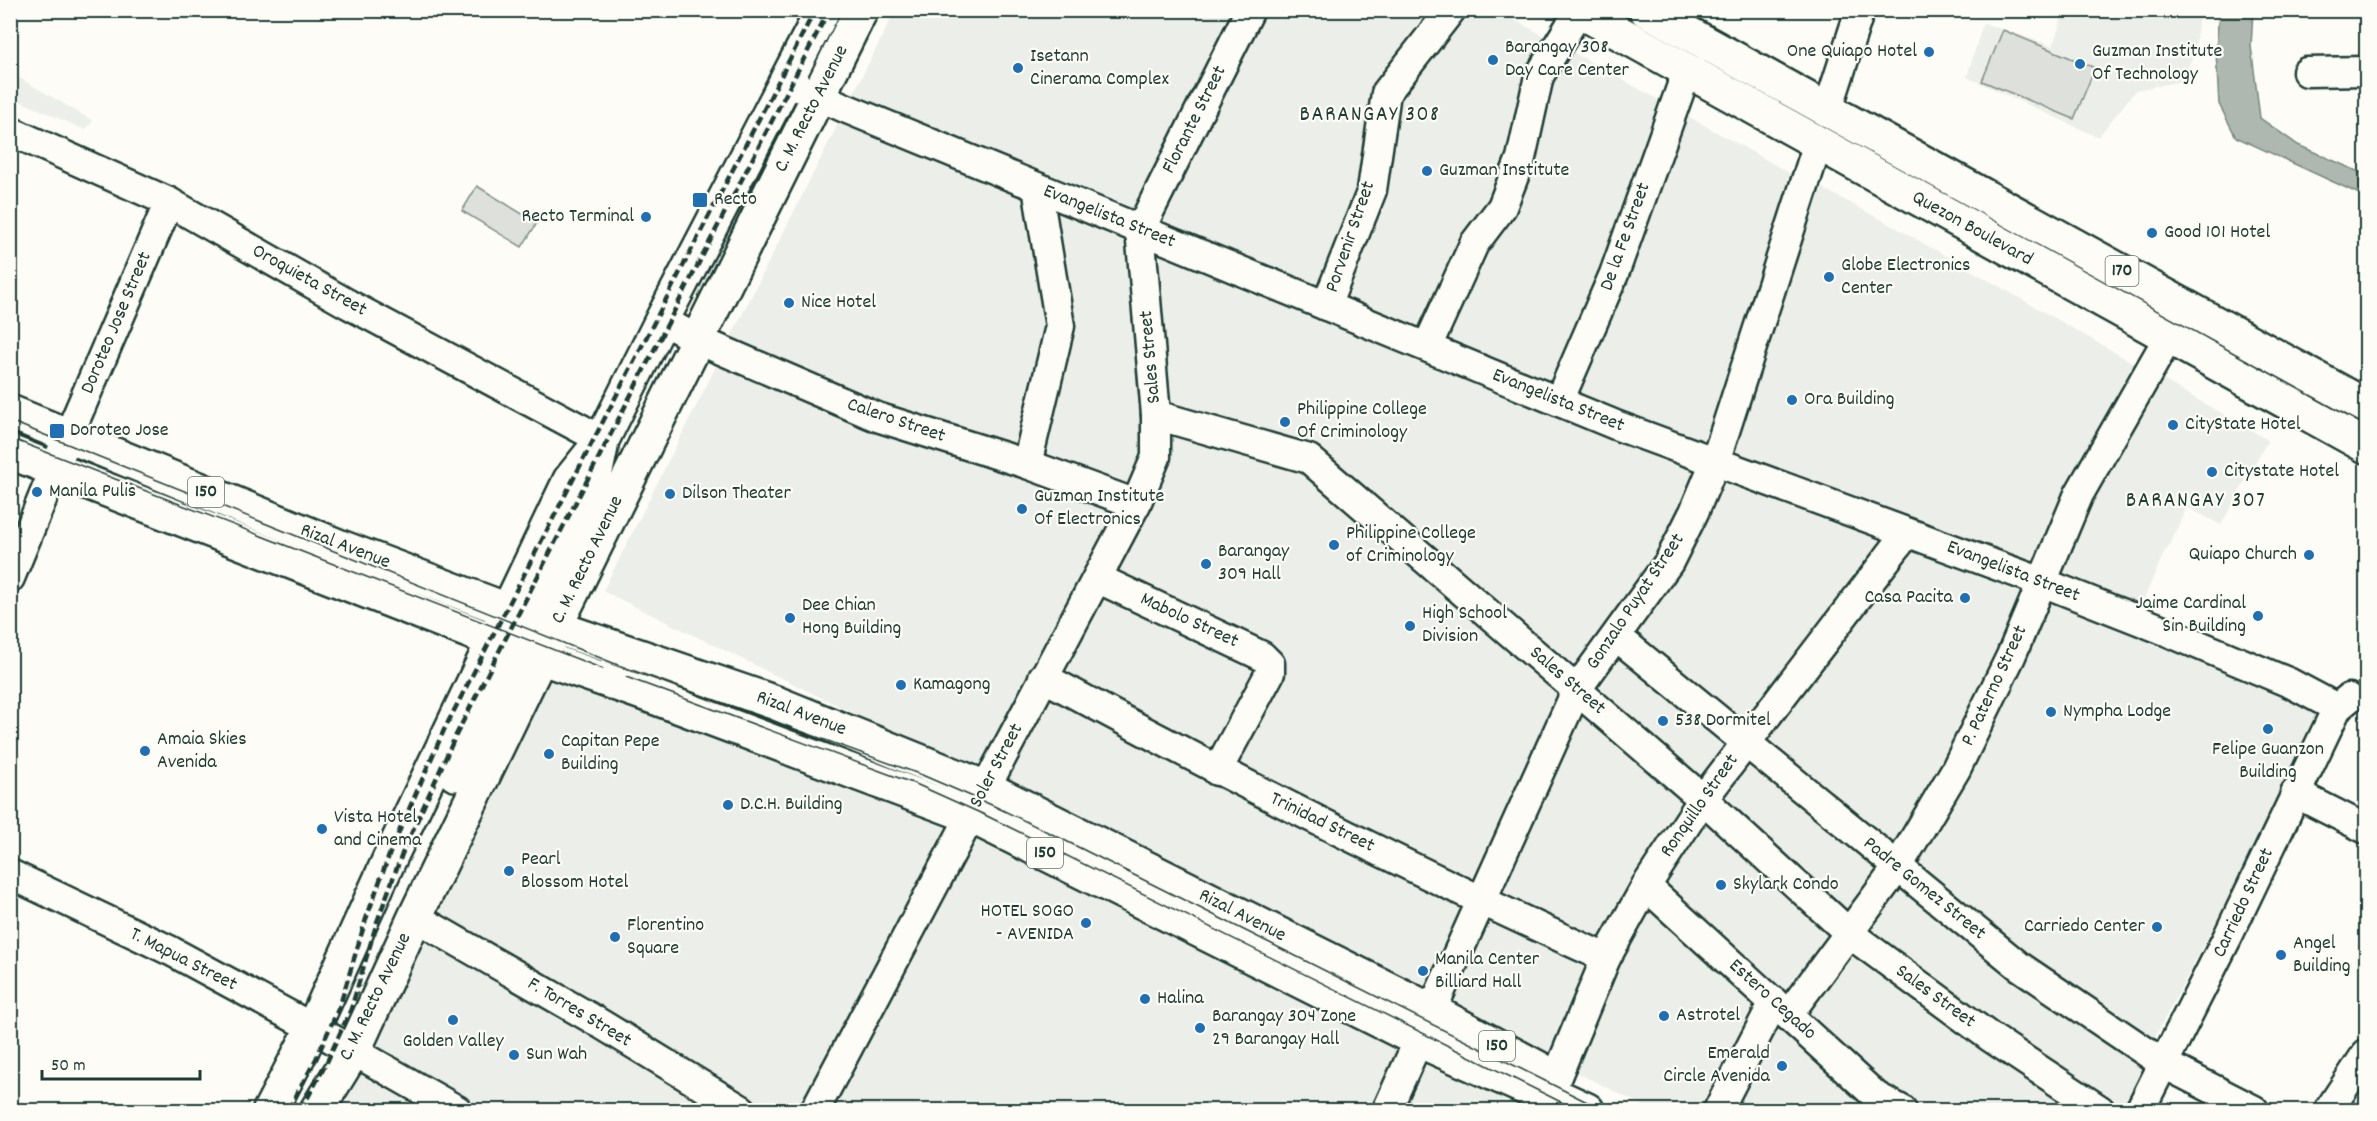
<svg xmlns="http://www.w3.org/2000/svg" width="2377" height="1121" font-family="Dekko,sans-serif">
  <rect width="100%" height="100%" fill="#fdfcf7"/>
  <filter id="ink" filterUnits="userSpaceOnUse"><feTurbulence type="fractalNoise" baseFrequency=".0167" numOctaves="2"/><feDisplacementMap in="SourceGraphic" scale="12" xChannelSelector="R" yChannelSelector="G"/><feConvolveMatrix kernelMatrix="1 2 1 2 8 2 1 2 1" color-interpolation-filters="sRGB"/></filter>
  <g filter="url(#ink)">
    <g fill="#eceee9">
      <polygon points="895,11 1499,11 1820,190 1822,188 1895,227 2268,440 2221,525 2187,507 2167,550 2165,550 2141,606 2285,671 2324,718 2140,1065 2144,1068 2123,1110 2117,1109 1652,1110 984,777 603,591"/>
      <polygon points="2064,11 2199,11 2195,51 2182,81 2136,90 2098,137 1967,77 1983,23 2053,46"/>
      <polygon points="11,73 93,121 85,130 11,97"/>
      <polygon points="550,669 962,824 1284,983 1523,1110 332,1110 367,1055"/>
      <polygon points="2366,1070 2366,1110 2340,1110"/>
    </g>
    <g fill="#dde0db" stroke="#7e8e88" stroke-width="1.5">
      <polygon points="2003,30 2095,68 2074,119 1982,81"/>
      <polygon points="477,186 537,223 522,247 462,211"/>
    </g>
    <polygon fill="#aeb8b1" stroke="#75877f" stroke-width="1.5" points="2219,11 2253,11 2251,46 2260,118 2298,145 2366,175 2366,197 2236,137 2219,104 2216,51"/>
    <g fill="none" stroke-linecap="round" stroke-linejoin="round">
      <g stroke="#1f3d34" stroke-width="33">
        <g id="minor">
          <polyline points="2307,72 2366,71"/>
          <polyline points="785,81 845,108 1618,426 2042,582 2161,629 2290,683 2337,708"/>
          <polyline points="1828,109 1860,10"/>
          <polyline points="10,131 169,202 348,304 602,440"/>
          <polyline points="1140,230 1250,10"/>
          <polyline points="1326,306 1372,190 1386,93 1451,10"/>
          <polyline points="662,320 698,340 877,417 1027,464 1136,504"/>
          <polyline points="1427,347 1474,244 1502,207 1521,158 1539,76 1579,11"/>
          <polyline points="1559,401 1614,274 1687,71"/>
          <polyline points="1156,415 1309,459 1703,799 1850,934 1990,1037 2100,1110"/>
          <polyline points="1027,464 1060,326 1037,187"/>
          <polyline points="10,578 61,453 169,202"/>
          <polyline points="1097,578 1262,656 1270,664 1270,673 1217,771"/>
          <polyline points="1616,636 2019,966 2164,1064 2254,1110"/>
          <path d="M1043 677C1228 777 1415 872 1606 958"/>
          <polyline points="2295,793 2366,829"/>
          <polyline points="10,874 171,951 313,1028 457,1110"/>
          <polyline points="1646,886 1876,1096 1902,1110"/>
          <polyline points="415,917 591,1018 742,1110"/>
          <polyline points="1788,1015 1897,868 1956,769 2011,656 2079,494 2168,338"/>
          <polyline points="1550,1093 1606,958 1646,886 1703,799 1907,533"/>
          <polyline points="815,1110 1136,504 1156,457 1156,415 1140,230"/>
          <polyline points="1387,1110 1577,689 1669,562 1694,512 1715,462 1818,143"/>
          <polyline points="1718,1110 1774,1002"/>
          <polyline points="2140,1110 2228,936 2337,708 2349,698"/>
          <polyline points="2329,1110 2366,1054"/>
        </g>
      </g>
      <g stroke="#1f3d34" stroke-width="38">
        <g id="major">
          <polyline points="1578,10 2366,446"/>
          <polyline points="1646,10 2366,406"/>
          <polyline points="10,412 343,548 531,619 776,703 986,788 1432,1011 1540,1069 1550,1093"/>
          <polyline points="10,452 494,641 651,696 971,816 1420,1041 1530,1090 1550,1093 1587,1110"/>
          <polyline points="455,774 517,649 592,491 601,447"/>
          <polyline points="270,1110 313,1028 389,860 570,480 602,440 662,320 823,10"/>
          <polyline points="317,1110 354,1050 415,917 555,627 861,10"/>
        </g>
      </g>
      <use href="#minor" stroke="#fdfcf7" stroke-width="28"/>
      <use href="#major" stroke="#fdfcf7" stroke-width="33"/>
      <g stroke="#1f3d34" stroke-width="1.5">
        <polyline points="10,421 618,665 922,775 994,806 1060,838 1603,1110"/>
        <polyline points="10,438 603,669"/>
        <polyline points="626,677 918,785 987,816 1577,1110"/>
      </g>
      <g stroke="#1f3d34" stroke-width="4.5" stroke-dasharray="9 4.5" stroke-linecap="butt">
        <polyline points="288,1110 316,1059 340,1005 366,919 391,850 444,730 815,10"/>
        <polyline points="301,1110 326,1064 351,1009 377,922 402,854 456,735 829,10"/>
      </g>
    </g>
  </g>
  <g fill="#1f6fb2" stroke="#fdfcf7" stroke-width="2">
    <circle cx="1929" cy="52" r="6"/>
    <circle cx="1493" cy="60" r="6"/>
    <circle cx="2080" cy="64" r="6"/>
    <circle cx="1018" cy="68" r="6"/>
    <circle cx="1427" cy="171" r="6"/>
    <rect x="692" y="192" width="16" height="16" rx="3"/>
    <circle cx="646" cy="217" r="6"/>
    <circle cx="2152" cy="233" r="6"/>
    <circle cx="1829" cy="277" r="6"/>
    <circle cx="789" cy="303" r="6"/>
    <circle cx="1792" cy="400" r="6"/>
    <circle cx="1285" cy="422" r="6"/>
    <circle cx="2173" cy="425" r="6"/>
    <rect x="49" y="423" width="16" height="16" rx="3"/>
    <circle cx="2212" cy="472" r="6"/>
    <circle cx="37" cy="492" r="6"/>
    <circle cx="670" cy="494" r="6"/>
    <circle cx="1022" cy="509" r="6"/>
    <circle cx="1334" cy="545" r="6"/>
    <circle cx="2309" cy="555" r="6"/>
    <circle cx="1206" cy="564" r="6"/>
    <circle cx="1965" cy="598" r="6"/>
    <circle cx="2258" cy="616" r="6"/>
    <circle cx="790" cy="618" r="6"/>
    <circle cx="1410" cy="626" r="6"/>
    <circle cx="901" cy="685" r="6"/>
    <circle cx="2051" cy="712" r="6"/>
    <circle cx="1663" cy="721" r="6"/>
    <circle cx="2268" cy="729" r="6"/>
    <circle cx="145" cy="751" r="6"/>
    <circle cx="549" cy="754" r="6"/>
    <circle cx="728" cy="805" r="6"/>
    <circle cx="322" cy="829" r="6"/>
    <circle cx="509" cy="871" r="6"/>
    <circle cx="1721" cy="885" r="6"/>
    <circle cx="1086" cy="923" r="6"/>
    <circle cx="2157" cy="927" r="6"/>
    <circle cx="615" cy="937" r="6"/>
    <circle cx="2281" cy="955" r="6"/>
    <circle cx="1423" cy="971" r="6"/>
    <circle cx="1145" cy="999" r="6"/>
    <circle cx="1664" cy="1016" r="6"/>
    <circle cx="453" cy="1020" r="6"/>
    <circle cx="1200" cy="1028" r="6"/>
    <circle cx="514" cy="1055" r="6"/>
    <circle cx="1782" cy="1066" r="6"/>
  </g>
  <g text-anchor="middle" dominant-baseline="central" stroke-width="4.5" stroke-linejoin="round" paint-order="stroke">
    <g fill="#fdfcf7" stroke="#62766e" stroke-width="1.5">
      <rect x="2105.5" y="256" width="33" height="30" rx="4.5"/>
      <rect x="188" y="477" width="36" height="30" rx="4.5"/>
      <rect x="1027" y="838" width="36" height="30" rx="4.5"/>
      <rect x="1479" y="1031" width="36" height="30" rx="4.5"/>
    </g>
    <g font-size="18" font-weight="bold" fill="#1f3d34">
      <text x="2122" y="271">170</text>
      <text x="206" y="492">150</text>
      <text x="1045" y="853">150</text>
      <text x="1497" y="1046">150</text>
    </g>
    <g font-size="20" fill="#1f3d34" stroke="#fdfcf7" text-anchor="start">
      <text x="1505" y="48">Barangay 308<tspan x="1505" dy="23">Day Care Center</tspan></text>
      <text x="1917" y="52" text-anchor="end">One Quiapo Hotel</text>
      <text x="2092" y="52">Guzman Institute<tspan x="2092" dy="23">Of Technology</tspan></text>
      <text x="1030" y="57">Isetann<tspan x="1030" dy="23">Cinerama Complex</tspan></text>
      <text x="1439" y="171">Guzman Institute</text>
      <text x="714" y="200">Recto</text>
      <text x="634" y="217" text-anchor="end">Recto Terminal</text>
      <text x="2164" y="233">Good 101 Hotel</text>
      <text x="1841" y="266">Globe Electronics<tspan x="1841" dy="23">Center</tspan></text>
      <text x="801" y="303">Nice Hotel</text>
      <text x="1804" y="400">Ora Building</text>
      <text x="1297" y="410">Philippine College<tspan x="1297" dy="23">Of Criminology</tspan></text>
      <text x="2185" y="425">CityState Hotel</text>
      <text x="70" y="431">Doroteo Jose</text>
      <text x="2224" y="472">Citystate Hotel</text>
      <text x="49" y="492">Manila Pulis</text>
      <text x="682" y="494">Dilson Theater</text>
      <text x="1034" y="497">Guzman Institute<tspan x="1034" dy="23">Of Electronics</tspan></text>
      <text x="1346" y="534">Philippine College<tspan x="1346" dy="23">of Criminology</tspan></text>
      <text x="1218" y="552">Barangay<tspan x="1218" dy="23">309 Hall</tspan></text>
      <text x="2297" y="555" text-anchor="end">Quiapo Church</text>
      <text x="1953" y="598" text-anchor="end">Casa Pacita</text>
      <text x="2246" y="604" text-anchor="end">Jaime Cardinal<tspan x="2246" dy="23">Sin Building</tspan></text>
      <text x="802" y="606">Dee Chian<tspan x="802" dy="23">Hong Building</tspan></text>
      <text x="1422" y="614">High School<tspan x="1422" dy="23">Division</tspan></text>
      <text x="913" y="685">Kamagong</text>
      <text x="2063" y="712">Nympha Lodge</text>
      <text x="1675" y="721">538 Dormitel</text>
      <text x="157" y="740">Amaia Skies<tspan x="157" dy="23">Avenida</tspan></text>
      <text x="561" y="742">Capitan Pepe<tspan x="561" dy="23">Building</tspan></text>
      <text x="2268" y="750" text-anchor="middle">Felipe Guanzon<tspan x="2268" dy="23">Building</tspan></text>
      <text x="740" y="805">D.C.H. Building</text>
      <text x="334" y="818">Vista Hotel<tspan x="334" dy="23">and Cinema</tspan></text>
      <text x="521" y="860">Pearl<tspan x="521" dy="23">Blossom Hotel</tspan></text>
      <text x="1733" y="885">Skylark Condo</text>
      <text x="1074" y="912" text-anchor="end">HOTEL SOGO<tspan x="1074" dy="23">- AVENIDA</tspan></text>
      <text x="627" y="926">Florentino<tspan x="627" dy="23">Square</tspan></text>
      <text x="2145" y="927" text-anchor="end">Carriedo Center</text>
      <text x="2293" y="944">Angel<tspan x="2293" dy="23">Building</tspan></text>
      <text x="1435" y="960">Manila Center<tspan x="1435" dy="23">Billiard Hall</tspan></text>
      <text x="1157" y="999">Halina</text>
      <text x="1676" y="1016">Astrotel</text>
      <text x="1212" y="1017">Barangay 304 Zone<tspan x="1212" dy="23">29 Barangay Hall</tspan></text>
      <text x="453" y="1042" text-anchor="middle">Golden Valley</text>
      <text x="1770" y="1054" text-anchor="end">Emerald<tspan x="1770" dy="23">Circle Avenida</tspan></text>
      <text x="526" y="1055">Sun Wah</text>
    </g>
    <g font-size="20" fill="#1f3d34" stroke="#fdfcf7">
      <text transform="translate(812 109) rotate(-63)">C. M. Recto Avenue</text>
      <text transform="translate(1195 120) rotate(-63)">Florante Street</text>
      <text transform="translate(1109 217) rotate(22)">Evangelista Street</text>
      <text transform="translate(1972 229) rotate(29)">Quezon Boulevard</text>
      <text transform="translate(1351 237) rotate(-71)">Porvenir Street</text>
      <text transform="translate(1626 237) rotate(-70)">De la Fe Street</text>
      <text transform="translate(309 281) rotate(29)">Oroquieta Street</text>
      <text transform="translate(117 323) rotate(-67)">Doroteo Jose Street</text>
      <text transform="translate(1151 357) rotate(-95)">Sales Street</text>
      <text transform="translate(1558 401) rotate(22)">Evangelista Street</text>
      <text transform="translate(896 421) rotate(19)">Calero Street</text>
      <text transform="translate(345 547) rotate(21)">Rizal Avenue</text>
      <text transform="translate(588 560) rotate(-64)">C. M. Recto Avenue</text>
      <text transform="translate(2013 572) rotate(21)">Evangelista Street</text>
      <text transform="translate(1636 602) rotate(-56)">Gonzalo Puyat Street</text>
      <text transform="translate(1189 621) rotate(25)">Mabolo Street</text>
      <text transform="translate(1567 681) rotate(41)">Sales Street</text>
      <text transform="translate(1995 686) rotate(-65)">P. Paterno Street</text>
      <text transform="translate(801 714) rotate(21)">Rizal Avenue</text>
      <text transform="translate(997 766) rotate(-62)">Soler Street</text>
      <text transform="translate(1700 806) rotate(-55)">Ronquillo Street</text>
      <text transform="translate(1322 823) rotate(26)">Trinidad Street</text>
      <text transform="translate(1924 889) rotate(39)">Padre Gomez Street</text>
      <text transform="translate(2244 903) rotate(-65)">Carriedo Street</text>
      <text transform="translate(1242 916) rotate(27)">Rizal Avenue</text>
      <text transform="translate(183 960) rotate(27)">T. Mapua Street</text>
      <text transform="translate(376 997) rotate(-64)">C. M. Recto Avenue</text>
      <text transform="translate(1935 997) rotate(36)">Sales Street</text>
      <text transform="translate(1772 1000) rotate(42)">Estero Cegado</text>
      <text transform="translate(579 1013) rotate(31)">F. Torres Street</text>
    </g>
    <g font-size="22" letter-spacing="1.5" fill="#1f3d34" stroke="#fdfcf7">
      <text x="1370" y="115">BARANGAY 308</text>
      <text x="2196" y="501">BARANGAY 307</text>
    </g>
  </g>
  <rect width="2377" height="1121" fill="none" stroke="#fdfcf7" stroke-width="36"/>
  <rect x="18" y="18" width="2341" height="1085" fill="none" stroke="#1f3d34" stroke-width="2" filter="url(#ink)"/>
  <path d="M42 1070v9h158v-9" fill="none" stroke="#1f3d34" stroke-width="3"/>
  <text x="51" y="1070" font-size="18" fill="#1f3d34" stroke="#fdfcf7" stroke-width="4.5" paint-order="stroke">50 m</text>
</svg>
